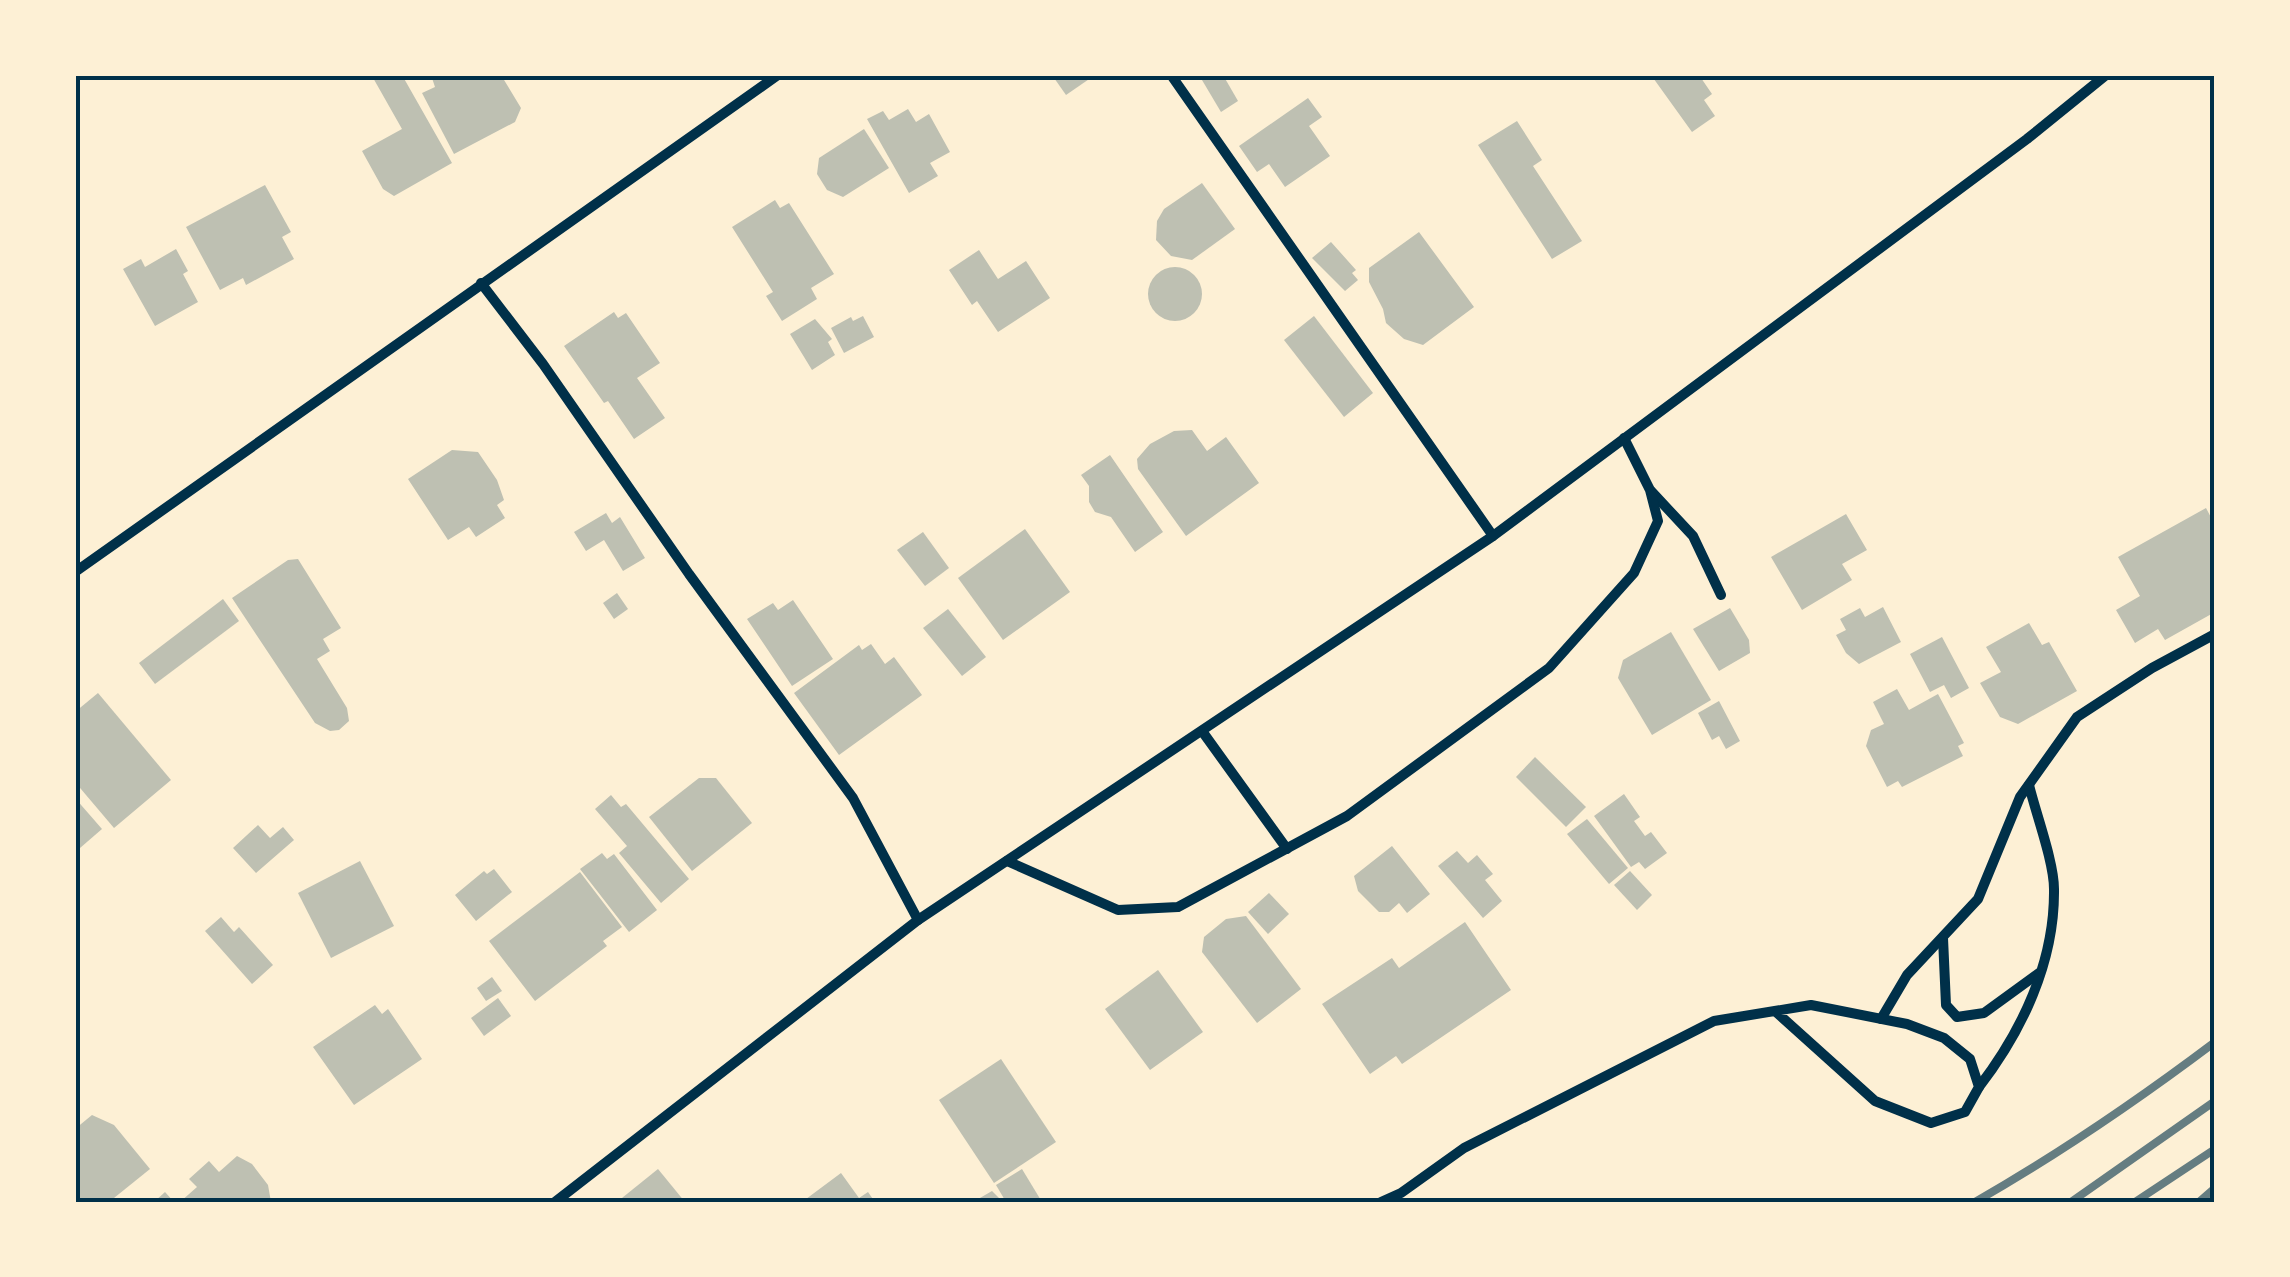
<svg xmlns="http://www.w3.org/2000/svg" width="2290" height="1277" font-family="'Crimson Pro',serif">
  <rect width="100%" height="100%" fill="#fdf0d5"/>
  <g fill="#bec0b2">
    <polygon points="375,75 402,75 452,163 394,196 383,189 362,151 402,129 372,76"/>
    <polygon points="431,75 501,75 521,108 515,122 454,154 422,93 435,87"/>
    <polygon points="1052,75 1095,75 1066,95"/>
    <polygon points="1199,75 1223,75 1238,101 1221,112"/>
    <polygon points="1651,75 1699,75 1712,94 1704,100 1715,116 1692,132"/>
    <polygon points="1308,98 1322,117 1309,126 1330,156 1285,187 1269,164 1257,172 1239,146"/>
    <polygon points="908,109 916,122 929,114 950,152 930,163 938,176 909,193 867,119 883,111 889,120"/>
    <polygon points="1517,121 1542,160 1533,166 1582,241 1552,259 1478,145"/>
    <polygon points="864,129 889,168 843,197 827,190 817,174 819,158"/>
    <polygon points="1202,183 1235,229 1192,260 1171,256 1156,240 1157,221 1164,209"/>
    <polygon points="265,185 291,232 282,237 294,259 246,285 243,278 220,290 186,227"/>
    <polygon points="775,200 780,208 789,203 834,274 811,288 817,299 782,321 766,296 773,292 732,227"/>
    <polygon points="1419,232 1474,307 1423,345 1404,339 1386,323 1383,309 1369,282 1369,268"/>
    <polygon points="1331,242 1356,270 1352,273 1358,280 1345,291 1312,258"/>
    <polygon points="176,249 188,271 183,274 198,302 155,326 123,269 141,259 145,267"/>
    <polygon points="979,250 998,279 1026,261 1050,298 998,332 977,301 972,305 949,270"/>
    <circle cx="1175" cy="294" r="27"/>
    <polygon points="614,312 618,318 626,313 660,363 637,378 665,418 634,439 608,401 604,403 564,346"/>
    <polygon points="863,316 874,337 844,353 831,328 851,317 853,321"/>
    <polygon points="1314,316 1373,393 1344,417 1284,340"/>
    <polygon points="815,319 832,339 828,342 835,355 812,370 790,334"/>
    <polygon points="1192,430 1207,451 1226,437 1259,483 1186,536 1138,469 1137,459 1150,444 1174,431"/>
    <polygon points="452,450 478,452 497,480 504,500 497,505 505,518 476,537 469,527 448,540 408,479"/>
    <polygon points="1110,455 1163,532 1135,552 1111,517 1095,512 1089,502 1089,486 1081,475"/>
    <polygon points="2206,508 2215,525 2215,612 2165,640 2158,629 2135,643 2116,610 2140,596 2118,557"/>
    <polygon points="606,513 612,523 620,517 645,558 623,571 604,540 586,551 574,532"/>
    <polygon points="1846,514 1867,550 1842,564 1852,580 1802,610 1771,557"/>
    <polygon points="1025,529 1070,592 1003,640 958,578"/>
    <polygon points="923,532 949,568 925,586 897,550"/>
    <polygon points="298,559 341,628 323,639 330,651 317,659 347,708 349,721 339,730 330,731 315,723 232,598 288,560"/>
    <polygon points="617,593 628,609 614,619 603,603"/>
    <polygon points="223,599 239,621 155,684 139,663"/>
    <polygon points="793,600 833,659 792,686 747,619 773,603 778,610"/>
    <polygon points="1883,607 1901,642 1859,664 1846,653 1836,635 1846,630 1840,619 1860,608 1865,617"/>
    <polygon points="1730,608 1749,640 1750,653 1719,671 1693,629"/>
    <polygon points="948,609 986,657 962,676 923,628"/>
    <polygon points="2029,623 2042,645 2049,642 2077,691 2018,724 2000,717 1980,683 2001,672 1986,647"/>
    <polygon points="1671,632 1711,700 1652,735 1618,678 1623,660"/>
    <polygon points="1942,637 1969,688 1951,698 1944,685 1930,692 1910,654"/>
    <polygon points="871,644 885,664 894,657 922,695 839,755 794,693 859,645 862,650"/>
    <polygon points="1897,689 1909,710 1938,694 1964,743 1958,746 1963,756 1902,787 1898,781 1887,787 1866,746 1871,730 1884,724 1873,702"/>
    <polygon points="98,693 171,780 114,828 75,782 75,712"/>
    <polygon points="1719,701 1740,741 1726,749 1719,736 1712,740 1698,713"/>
    <polygon points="1535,757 1586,807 1566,827 1516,777"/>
    <polygon points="699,778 716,778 752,823 692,871 649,817"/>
    <polygon points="1624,794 1640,817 1634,821 1645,836 1651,832 1667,853 1645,869 1639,862 1631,867 1594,816"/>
    <polygon points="611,795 621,807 626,804 689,879 661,903 619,853 627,846 595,809"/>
    <polygon points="75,798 102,829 80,848 75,843"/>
    <polygon points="1587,819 1628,868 1609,884 1567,834"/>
    <polygon points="258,825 270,838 283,827 294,840 256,873 233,848"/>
    <polygon points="1392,846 1430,894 1407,913 1399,903 1389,912 1379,912 1358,891 1354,876"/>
    <polygon points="1457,851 1468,863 1477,855 1493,874 1485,880 1502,901 1483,918 1438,866"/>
    <polygon points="602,853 607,859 614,854 657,910 629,932 580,869"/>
    <polygon points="360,861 394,926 331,958 298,893"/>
    <polygon points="494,869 512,892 476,921 455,895 484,871 487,874"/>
    <polygon points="1630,871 1652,895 1637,910 1614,885"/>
    <polygon points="580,872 622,927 603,941 607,946 535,1001 489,941"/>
    <polygon points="1269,893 1289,914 1268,934 1248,912"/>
    <polygon points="1246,916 1301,989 1257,1023 1202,952 1204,937 1226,919"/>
    <polygon points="221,917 234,932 239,927 273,965 252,984 205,931"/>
    <polygon points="1465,922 1511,990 1402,1064 1396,1056 1370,1074 1322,1004 1392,958 1399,968"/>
    <polygon points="1158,970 1203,1032 1150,1070 1105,1009"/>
    <polygon points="492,977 502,991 486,1001 477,988"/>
    <polygon points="498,998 511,1016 484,1036 471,1018"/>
    <polygon points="375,1005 382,1014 388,1009 422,1059 354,1105 313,1047"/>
    <polygon points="1001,1059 1056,1142 994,1183 939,1100"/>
    <polygon points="92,1115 114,1125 150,1169 109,1202 75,1202 75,1129"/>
    <polygon points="237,1156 252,1164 268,1185 271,1202 180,1202 197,1187 189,1179 209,1161 219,1172"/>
    <polygon points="658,1169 685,1202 617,1202"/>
    <polygon points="1022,1169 1042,1202 1006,1202 996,1185"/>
    <polygon points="841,1173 859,1198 868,1192 875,1202 802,1202"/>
    <polygon points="992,1191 1003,1202 973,1202"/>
    <polygon points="165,1192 174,1202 154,1202"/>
  </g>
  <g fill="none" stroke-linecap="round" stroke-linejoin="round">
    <g stroke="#003049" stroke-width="10">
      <polyline points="1171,75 1493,536"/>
      <polyline points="481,283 543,364 689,574 853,798 918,920"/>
      <polyline points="1651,491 1693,536 1721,595"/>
      <polyline points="75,572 778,75"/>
      <polyline points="1202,731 1287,849"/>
      <polyline points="1007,861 1118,910 1178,907 1347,816 1549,668 1634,573 1658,521 1650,490 1624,438"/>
      <polyline points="1943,938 1946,1005 1957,1017 1984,1013 2039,973"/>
      <polyline points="1881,1019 1907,975 1978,899 2020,797 2077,717 2152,668 2215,634"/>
      <path d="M1979 1087C2022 1031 2055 962 2054 889 2054 862 2036 814 2029 785"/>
      <polyline points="555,1202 918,920 1493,536 2027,139 2106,75"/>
      <polyline points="1381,1202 1401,1193 1464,1148 1714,1021 1811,1005 1907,1024 1944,1038 1970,1059 1979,1087 1965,1112 1931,1123 1875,1101 1775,1011"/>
    </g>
    <g stroke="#657d81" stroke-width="8">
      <path d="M1975 1202C2059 1154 2138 1100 2215 1042"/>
      <polyline points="2071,1202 2215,1101"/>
      <polyline points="2135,1202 2212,1151"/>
      <polyline points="2199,1202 2215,1188"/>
    </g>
  </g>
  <rect width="2290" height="1277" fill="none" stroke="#fdf0d5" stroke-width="155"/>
  <rect x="78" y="78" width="2134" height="1122" fill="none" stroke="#003049" stroke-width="4"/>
</svg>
